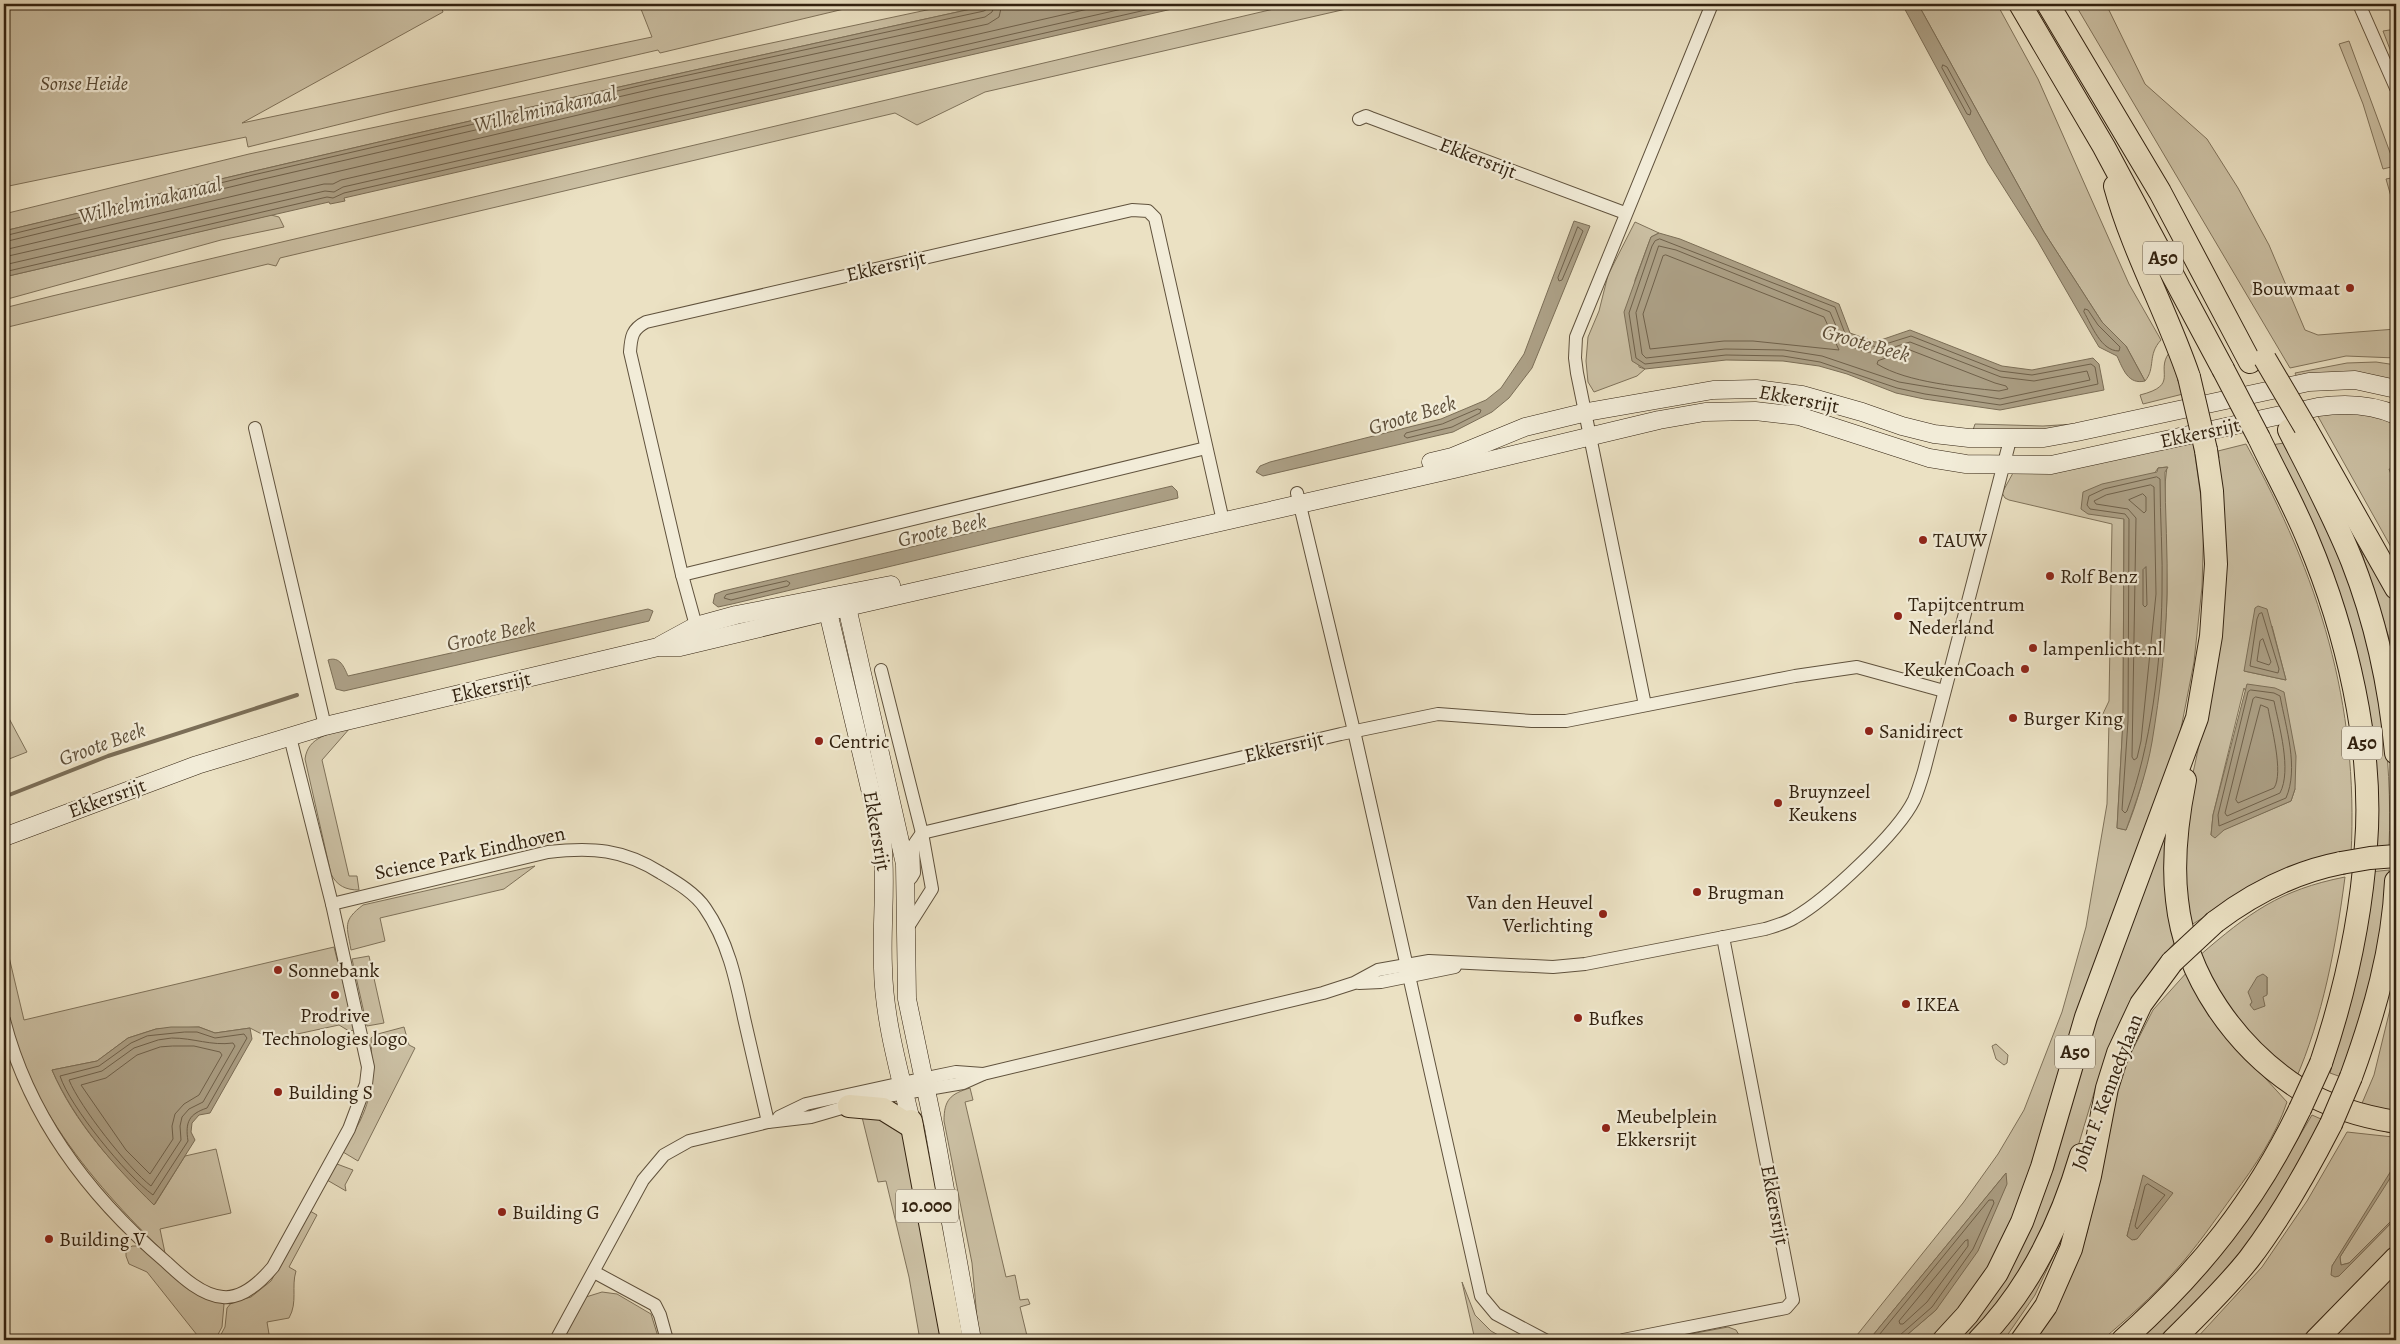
<svg xmlns="http://www.w3.org/2000/svg" width="2400" height="1344" font-family="Alegreya,serif">
  <rect width="100%" height="100%" fill="#ebe1c3"/>
  <filter id="stains"><feTurbulence type="fractalNoise" baseFrequency=".004" numOctaves="4"/><feColorMatrix values="0 0 0 0 .2 0 0 0 0 .09 0 0 0 0 .02 0 0 0 .5 -.17"/></filter>
  <radialGradient id="worn" r=".72"><stop offset=".6" stop-color="#630" stop-opacity="0"/><stop offset="1" stop-color="#630" stop-opacity=".3"/></radialGradient>
  <g fill="#ccc1a5" stroke="#7f725a" fill-rule="evenodd">
    <polygon points="4,4 446,4 441,6 443,12 242,123 652,37 639,4 865,4 660,53 658,50 393,111 248,147 246,137 4,187"/>
    <path d="M955 4H994C663 76 333 151 4 231V214L249 154Z"/>
    <polygon points="1295,4 1368,4 985,92 917,125 895,113 280,258 276,266 268,264 4,328 4,308 52,296"/>
    <path d="M1918 4H1997L2038 79 2129 284 2161 340C2147 355 2156 368 2145 381L2126 346 2102 322 2044 232Z"/>
    <polygon points="2075,4 2106,4 2145,84 2207,139 2238,188 2269,245 2305,330 2318,335 2396,329 2396,358 2346,356 2290,368"/>
    <polygon points="2396,29 2396,65 2383,31"/>
    <polygon points="2349,41 2395,166 2383,169 2363,104 2339,44"/>
    <polygon points="2396,177 2396,214 2386,179"/>
    <polygon points="271,215 279,217 284,227 221,240 4,300 4,277"/>
    <polygon points="1635,222 1659,233 1651,237 1635,280 1639,367 1645,369 1637,376 1594,392 1588,382 1586,361 1588,337 1599,311 1608,275"/>
    <path d="M2169 353 2183 394 2143 404 2140 395C2180 385 2155 372 2169 353Z"/>
    <polygon points="2376,362 2396,365 2396,382 2297,377 2295,373 2347,363"/>
    <polygon points="2337,408 2396,419 2396,469 2389,469 2396,488 2396,556 2315,411"/>
    <polygon points="1975,424 2043,426 2075,424 2075,428 1972,433"/>
    <path d="M2193 441 2204 519 2202 587 2194 662 2176 754 1996 1269 1935 1340H1901L1936 1310 2006 1173 1869 1340H1853L1963 1203 1998 1154 2024 1110 2062 1012 2086 927 2107 804 2109 721 2100 720 2109 701 2112 524 2009 500 2005 498 2002 493 2013 473ZM2167 467C2161 506 2167 550 2167 591 2167 619 2163 647 2160 675 2154 728 2147 780 2126 830L2117 828 2123 721 2124 519 2158 468Z"/>
    <path d="M2284 443C2304 483 2328 523 2345 565 2379 651 2393 755 2389 848L2370 849 2367 728 2271 445Z"/>
    <path d="M2246 444C2319 577 2359 702 2351 855L2212 912 2188 927 2185 913V810L2201 736 2215 459 2219 458 2218 451ZM2272 626 2286 680 2244 671ZM2244 688 2295 789 2291 801 2211 835 2213 815Z"/>
    <polygon points="2356,535 2396,602 2396,673 2389,638"/>
    <polygon points="4,709 27,752 4,761"/>
    <path d="M350 728 322 760 349 876H357L359 890C346 890 337 886 331 874L305 759C308 736 330 734 350 728Z"/>
    <polygon points="2168,806 2176,941 2163,956 2096,1086 2071,1170 2046,1234 1972,1340 1949,1340 2001,1272"/>
    <path d="M535 866 504 889 380 918 385 941 351 950C347 926 342 921 363 905Z"/>
    <polygon points="2389,870 2378,956 2344,1078 2330,1073 2348,1008 2370,872"/>
    <path d="M2345 877C2336 946 2323 1017 2295 1081L2244 1034 2199 956C2249 913 2279 890 2345 877ZM2267 977V994L2250 1005 2252 1002Z"/>
    <path d="M5 940 24 1020 334 947 355 1030 349 1031 339 1025 288 1036 279 1043 250 1028 215 1033 199 1027 156 1029 128 1038 97 1061 52 1070C74 1122 114 1166 155 1204L185 1156 216 1149 231 1213 160 1229 165 1253C92 1184 4 1080 4 974 4 964 1 947 5 940Z"/>
    <polygon points="369,956 384,1023 367,1026 352,959"/>
    <path d="M2188 971 2235 1045 2287 1102C2276 1135 2255 1166 2234 1194 2215 1220 2196 1248 2174 1272 2152 1297 2127 1319 2102 1340H2031L2081 1252 2088 1229 2116 1090 2130 1055 2153 1010ZM2134 1209 2135 1240 2127 1236Z"/>
    <polygon points="2396,985 2396,1116 2360,1108 2374,1075"/>
    <path d="M404 1027 409 1045 415 1048 358 1161 343 1152C348 1141 355 1131 360 1121 375 1090 372 1070 371 1038L374 1035Z"/>
    <polygon points="1996,1044 2008,1055 2007,1063 2004,1065 1996,1059 1992,1046"/>
    <path d="M970 1088 973 1100 965 1102 1006 1277 1015 1275 1020 1300 1028 1299 1030 1304 1020 1307 1028 1340H979L972 1263 944 1121C944 1100 950 1094 970 1088Z"/>
    <polygon points="861,1113 875,1113 907,1136 945,1340 920,1340 909,1277 886,1181 878,1182"/>
    <polygon points="2312,1115 2321,1119 2287,1187 2242,1254 2163,1340 2136,1340 2275,1177"/>
    <polygon points="2352,1122 2396,1130 2396,1216 2349,1263 2341,1265 2340,1257 2393,1170 2332,1266 2339,1276 2396,1218 2396,1248 2303,1340 2195,1340 2262,1267 2307,1201 2347,1132 2393,1137 2394,1134"/>
    <polygon points="337,1164 353,1170 345,1185 346,1191 327,1180"/>
    <path d="M310 1211 317 1215 289 1267 296 1271C291 1287 298 1302 289 1318L267 1322 270 1340H218L225 1327 227 1308 232 1302 251 1297 271 1281Z"/>
    <polygon points="2068,1218 2059,1244 2035,1295 2004,1340 1985,1340"/>
    <polygon points="132,1246 138,1246 201,1295 224,1304 222,1327 215,1340 201,1340 147,1272 129,1264 126,1256 126,1251"/>
    <polygon points="2396,1268 2396,1340 2324,1340"/>
    <polygon points="1462,1282 1475,1315 1491,1331 1507,1340 1475,1340"/>
    <polygon points="602,1292 617,1294 651,1314 659,1340 563,1340 586,1297"/>
    <polygon points="1728,1327 1736,1330 1742,1340 1658,1340"/>
  </g>
  <g fill="#aca086" stroke="#7b6e57">
    <path d="M994 4H1194L344 198 345 201 330 204 329 202 4 277V231C333 151 663 76 994 4Z"/>
    <path d="M1902 4H1918L2044 232 2102 322 2126 346 2145 381C2128 385 2123 369 2117 356L2099 347 2093 337 2037 240 1988 163Z"/>
    <polygon points="1574,221 1590,226 1532,368 1509,398 1492,412 1453,432 1263,476 1256,472 1260,466 1270,462 1441,419 1486,400 1501,388 1524,354"/>
    <polygon points="1659,233 1680,239 1839,304 1850,333 1875,342 1910,330 2002,366 2032,370 2093,358 2099,364 2104,390 2000,410 1924,399 1896,393 1847,374 1819,366 1783,361 1726,360 1645,369 1632,361 1624,312 1648,245 1651,237"/>
    <path d="M2168 467 2165 472C2165 513 2168 554 2167 594 2166 643 2160 694 2152 742 2147 772 2136 802 2126 830L2117 828 2123 721 2124 519 2088 514 2081 509 2083 492 2102 484 2157 472 2158 468Z"/>
    <polygon points="1172,486 1177,491 1178,498 732,604 718,607 713,603 715,594 723,591"/>
    <polygon points="2258,606 2267,609 2286,680 2244,671 2255,608"/>
    <path d="M648 609 653 611 649 621 344 691 336 689 328 660C340 656 344 667 348 676Z"/>
    <polygon points="2247,684 2275,688 2284,692 2296,756 2295,789 2291,801 2224,830 2215,838 2211,835 2213,815"/>
    <polygon points="2263,974 2267,977 2267,995 2263,997 2265,1006 2254,1010 2250,1005 2252,1002 2248,992 2257,977"/>
    <path d="M171 1027H199L215 1033 250 1028 252 1039 210 1113 199 1115 192 1123 191 1132 195 1140 154 1205C114 1166 75 1122 52 1070L97 1061 128 1038 156 1029Z"/>
    <polygon points="2394,1166 2394,1172 2340,1257 2341,1265 2349,1263 2396,1216 2396,1218 2339,1276 2335,1277 2331,1275 2332,1266"/>
    <polygon points="2006,1173 2007,1184 1978,1251 1936,1310 1901,1340 1869,1340"/>
    <polygon points="2143,1175 2173,1193 2137,1239 2132,1240 2127,1236"/>
  </g>
  <g fill="none" stroke-linecap="round" stroke-linejoin="round">
    <g stroke="#6f614b" stroke-width="1">
      <polygon points="1943,65 1947,67 1971,111 1970,115 1967,114 1942,68"/>
      <polygon points="1578,227 1583,231 1562,280 1559,281 1558,278"/>
      <polyline points="4,236 253,175 656,82 984,11 987,9 988,4"/>
      <polygon points="1660,239 1835,307 1846,336 1876,347 1911,336 2000,371 2032,375 2091,364 2095,367 2098,384 2000,405 1925,394 1897,388 1820,362 1783,356 1726,355 1645,364 1636,358 1629,313 1652,246 1655,241"/>
      <polyline points="4,242 255,181 657,88 985,17 992,12 995,4"/>
      <path d="M1659 246 1676 250 1830 312 1842 340C1870 361 1882 350 1910 342L2001 377 2034 381 2087 371 2090 380 2000 399 1899 382 1822 356 1784 350 1725 349 1646 358 1642 354 1636 313Z"/>
      <polyline points="4,250 659,96 988,24 999,17 1002,4"/>
      <polygon points="1666,255 1824,317 1839,350 1753,341 1724,341 1650,349 1643,314 1663,256"/>
      <polyline points="4,257 324,184 333,184 341,180 1110,4"/>
      <polyline points="4,265 325,191 334,192 343,187 1144,4"/>
      <polyline points="4,272 327,197 333,198 344,193 1172,4"/>
      <path d="M2085 309 2088 310 2098 325 2120 347 2119 351C2101 351 2092 326 2084 312Z"/>
      <path d="M1910 350 1995 383 2006 386 2008 389 1999 391C1963 387 1908 383 1877 364L1878 361Z"/>
      <polygon points="1478,409 1481,410 1480,413 1452,427 1407,438 1404,436 1406,433 1442,424"/>
      <path d="M2157 477 2160 479C2160 517 2163 556 2162 594 2161 664 2151 745 2127 811L2125 813 2122 810 2128 721 2129 519 2125 514 2090 509 2087 505 2089 496 2104 489Z"/>
      <polygon points="2151,485 2154,487 2156,594 2141,741 2137,758 2134,760 2132,757 2136,518 2128,509 2096,504 2094,501 2106,495"/>
      <polygon points="2143,494 2146,497 2146,511 2144,513 2129,500"/>
      <polygon points="2146,567 2147,605 2145,607 2143,605 2143,570"/>
      <polygon points="787,581 790,583 788,586 731,600 724,598 726,595"/>
      <polygon points="2262,613 2279,669 2278,673 2250,666 2257,619 2259,614"/>
      <polygon points="2263,639 2271,662 2269,665 2257,661 2260,641"/>
      <path d="M2251 690 2274 693 2280 696C2286 728 2299 768 2286 798L2219 826 2218 815 2248 692Z"/>
      <path d="M2256 697 2274 701C2279 726 2292 770 2280 793L2227 816 2225 813 2253 699Z"/>
      <path d="M2261 705 2268 708C2271 726 2284 773 2274 788L2238 803 2236 800Z"/>
      <path d="M185 1032H197L215 1038 244 1034 247 1038 207 1108C189 1114 185 1122 188 1141L153 1195C126 1175 70 1107 60 1076L99 1066 131 1043 147 1036Z"/>
      <path d="M172 1038C194 1038 211 1046 233 1043L235 1046 203 1102 189 1109 182 1117 180 1126 181 1140 151 1186C128 1168 80 1107 69 1080L102 1071 134 1048 158 1040Z"/>
      <polygon points="173,1046 194,1046 220,1052 222,1055 199,1095 184,1104 175,1114 172,1126 173,1139 150,1174 126,1150 81,1085 106,1078 137,1055 160,1047"/>
      <polygon points="2148,1184 2165,1195 2137,1229 2135,1226 2145,1186"/>
      <polygon points="1968,1240 1968,1246 1927,1302 1903,1324 1900,1324 1899,1321 1965,1241"/>
      <polyline points="1875,1340 1989,1200 1993,1200 1994,1203 1973,1249 1932,1307 1900,1335 1899,1340"/>
    </g>
    <polyline stroke="#7b6e57" stroke-width="4" points="4,797 108,756 297,695"/>
    <g stroke="#60523d" stroke-width="14">
      <g id="street">
        <polyline points="2359,4 2396,88"/>
        <polyline points="1359,119 1366,116 1371,118 1625,213"/>
        <polyline points="255,428 325,726"/>
        <polyline points="1297,493 1354,731 1481,1296 1496,1314 1545,1340"/>
        <polyline points="682,575 1206,448"/>
        <path d="M698 633 682 575 630 352C631 337 632 329 646 322L1132 210 1148 211 1155 218 1223 521"/>
        <polyline points="881,670 922,833 932,889 906,930"/>
        <polyline points="1645,705 1577,373 1575,358 1576,337 1712,4"/>
        <polyline points="911,878 914,873 913,846 922,833 1341,734 1438,714 1532,721 1566,721 1795,676 1857,667 1944,691"/>
        <path d="M332 904 548 852C592 847 623 849 661 873 676 882 695 893 705 908 728 941 736 980 744 1018 752 1053 760 1088 768 1122"/>
        <polyline points="1359,983 1381,982 1455,967"/>
        <path d="M4 1020C29 1117 91 1198 166 1262 181 1276 202 1296 223 1297 243 1299 262 1280 273 1267L349 1129 366 1084 368 1067 332 904 290 737"/>
        <polyline points="779,1117 806,1104 902,1083 956,1072 983,1074"/>
        <polyline points="594,1272 655,1305 660,1315 667,1340"/>
        <path d="M556 1340 643 1180 664 1155 689 1141 768 1122 811 1117 876 1098 963 1083 983 1074 1323 993 1354 983 1378 970 1429 961 1553 967 1585 964 1765 929C1775 926 1786 923 1794 918 1826 900 1898 833 1914 800 1918 791 1921 781 1924 771L2010 440"/>
        <polyline points="1623,1340 1786,1308 1793,1300 1723,937"/>
      </g>
    </g>
    <g stroke="#322210" stroke-width="19">
      <g id="secondary">
        <polyline points="1431,462 1452,457 1525,427 1587,412 1713,390 1756,389 1802,395 1862,412 1902,426 1934,434 1969,438 2044,438 2077,432 2309,382 2355,380 2396,389"/>
        <polyline points="840,599 847,607 905,864 907,999 934,1128 972,1340"/>
        <path d="M832 603 828 612 882 839C887 882 881 924 883 968 884 1019 899 1071 911 1121"/>
        <polyline points="661,645 696,626 736,615 891,585"/>
        <path d="M4 837 197 765 325 726 658 647H680L847 607 1454 469 1659 420 1705 412 1755 411 1799 416 1929 458 1966 464 2051 465 2318 407C2345 403 2371 404 2396 415"/>
      </g>
    </g>
    <g stroke="#322210" stroke-width="24">
      <g id="highway">
        <polyline points="2020,4 2104,147 2223,369"/>
        <polyline points="2048,4 2160,192 2250,362"/>
        <path d="M2115 186C2133 252 2167 312 2189 377"/>
        <polyline points="2305,427 2396,588"/>
        <path d="M2289 430C2311 473 2334 516 2352 561 2376 622 2390 688 2396 753"/>
        <path d="M2259 438C2275 472 2294 505 2308 540 2346 630 2374 747 2366 845 2361 920 2345 992 2321 1063"/>
        <path d="M2185 780C2177 820 2172 860 2177 900 2185 977 2236 1048 2300 1089 2328 1106 2364 1117 2396 1122"/>
        <path d="M2215 922C2252 894 2295 872 2341 863"/>
        <path d="M2351 1077C2374 1014 2393 949 2396 881"/>
        <polyline points="849,1106 883,1109 912,1127"/>
        <polyline points="911,1121 952,1340"/>
        <polyline points="1944,1340 1967,1315 1997,1273 2022,1222 2042,1167 2086,1017 2197,718 2211,636 2216,564 2212,491 2206,450"/>
        <path d="M1979 1340C2029 1289 2061 1223 2081 1155"/>
        <polyline points="2022,1340 2046,1306 2071,1249 2090,1176 2107,1088 2118,1053 2141,1004 2172,962"/>
        <path d="M2123 1340C2199 1272 2256 1201 2300 1109"/>
        <path d="M2173 1340C2199 1314 2226 1288 2249 1259 2281 1217 2307 1171 2331 1124"/>
        <polyline points="2316,1340 2396,1258"/>
      </g>
    </g>
    <use href="#street" stroke="#f2ecd8" stroke-width="12"/>
    <use href="#secondary" stroke="#f2ecd8" stroke-width="18"/>
    <use href="#highway" stroke="#ebe1c3" stroke-width="22"/>
    <g stroke="#322210" stroke-width="24" stroke-linecap="butt">
      <g id="highway-bridge">
        <polyline points="2265,359 2305,427"/>
        <polyline points="2223,369 2259,438"/>
        <polyline points="2189,377 2206,450"/>
        <polyline points="2341,863 2370,858 2396,856"/>
        <polyline points="2172,962 2215,922"/>
        <polyline points="2300,1109 2321,1063"/>
        <polyline points="2331,1124 2351,1077"/>
      </g>
    </g>
    <use href="#highway-bridge" stroke="#ebe1c3" stroke-width="22"/>
  </g>
  <g fill="#8f2418" stroke="#f2ecd8" stroke-width="2">
    <circle cx="2350" cy="288" r="5"/>
    <circle cx="1923" cy="540" r="5"/>
    <circle cx="2050" cy="576" r="5"/>
    <circle cx="1898" cy="616" r="5"/>
    <circle cx="2033" cy="648" r="5"/>
    <circle cx="2025" cy="669" r="5"/>
    <circle cx="2013" cy="718" r="5"/>
    <circle cx="1869" cy="731" r="5"/>
    <circle cx="819" cy="741" r="5"/>
    <circle cx="1778" cy="803" r="5"/>
    <circle cx="1697" cy="892" r="5"/>
    <circle cx="1603" cy="914" r="5"/>
    <circle cx="278" cy="970" r="5"/>
    <circle cx="335" cy="995" r="5"/>
    <circle cx="1906" cy="1004" r="5"/>
    <circle cx="1578" cy="1018" r="5"/>
    <circle cx="278" cy="1092" r="5"/>
    <circle cx="1606" cy="1128" r="5"/>
    <circle cx="502" cy="1212" r="5"/>
    <circle cx="49" cy="1239" r="5"/>
  </g>
  <g text-anchor="middle" dominant-baseline="central" stroke-width="4.5" stroke-linejoin="round" paint-order="stroke">
    <g fill="#f2ecd8" stroke="#6c5f4c" stroke-width="1">
      <rect x="2143" y="241.5" width="40" height="33" rx="4"/>
      <rect x="2342" y="726.5" width="40" height="33" rx="4"/>
      <rect x="2055" y="1035.5" width="40" height="33" rx="4"/>
      <rect x="896" y="1189.5" width="62" height="33" rx="4"/>
    </g>
    <g font-size="19" font-weight="bold" fill="#322210">
      <text x="2163" y="258">A50</text>
      <text x="2362" y="743">A50</text>
      <text x="2075" y="1052">A50</text>
      <text x="927" y="1206">10.000</text>
    </g>
    <g font-size="20" font-style="italic" fill="#584a35" stroke="#f2ecd8">
      <text x="84" y="83">Sonse Heide</text>
    </g>
    <g font-size="20" fill="#322210" stroke="#f2ecd8">
      <text transform="translate(1478 158) rotate(21)">Ekkersrijt</text>
      <text transform="translate(886 266) rotate(-13)">Ekkersrijt</text>
      <text transform="translate(1799 399) rotate(11)">Ekkersrijt</text>
      <text transform="translate(2200 433) rotate(-12)">Ekkersrijt</text>
      <text transform="translate(491 687) rotate(-13)">Ekkersrijt</text>
      <text transform="translate(1284 747) rotate(-13)">Ekkersrijt</text>
      <text transform="translate(107 798) rotate(-20)">Ekkersrijt</text>
      <text transform="translate(877 831) rotate(80)">Ekkersrijt</text>
      <text transform="translate(470 853) rotate(-12)">Science Park Eindhoven</text>
      <text transform="translate(2107 1092) rotate(-69)">John F. Kennedylaan</text>
      <text transform="translate(1775 1205) rotate(79)">Ekkersrijt</text>
    </g>
    <g font-size="20" fill="#322210" stroke="#f2ecd8" text-anchor="start">
      <text x="2340" y="288" text-anchor="end">Bouwmaat</text>
      <text x="1933" y="540">TAUW</text>
      <text x="2060" y="576">Rolf Benz</text>
      <text x="1908" y="604">Tapijtcentrum<tspan x="1908" dy="23">Nederland</tspan></text>
      <text x="2043" y="648">lampenlicht.nl</text>
      <text x="2015" y="669" text-anchor="end">KeukenCoach</text>
      <text x="2023" y="718">Burger King</text>
      <text x="1879" y="731">Sanidirect</text>
      <text x="829" y="741">Centric</text>
      <text x="1788" y="791">Bruynzeel<tspan x="1788" dy="23">Keukens</tspan></text>
      <text x="1707" y="892">Brugman</text>
      <text x="1593" y="902" text-anchor="end">Van den Heuvel<tspan x="1593" dy="23">Verlichting</tspan></text>
      <text x="288" y="970">Sonnebank</text>
      <text x="1916" y="1004">IKEA</text>
      <text x="335" y="1015" text-anchor="middle">Prodrive<tspan x="335" dy="23">Technologies logo</tspan></text>
      <text x="1588" y="1018">Bufkes</text>
      <text x="288" y="1092">Building S</text>
      <text x="1616" y="1116">Meubelplein<tspan x="1616" dy="23">Ekkersrijt</tspan></text>
      <text x="512" y="1212">Building G</text>
      <text x="59" y="1239">Building V</text>
    </g>
    <g font-size="21" font-style="italic" fill="#5d4e39" stroke="#f2ecd8">
      <text transform="translate(545 109) rotate(-13)">Wilhelminakanaal</text>
      <text transform="translate(150 200) rotate(-13)">Wilhelminakanaal</text>
      <text transform="translate(1866 343) rotate(16)">Groote Beek</text>
      <text transform="translate(1412 415) rotate(-17)">Groote Beek</text>
      <text transform="translate(942 530) rotate(-13)">Groote Beek</text>
      <text transform="translate(491 634) rotate(-13)">Groote Beek</text>
      <text transform="translate(102 744) rotate(-20)">Groote Beek</text>
    </g>
  </g>
  <rect width="2400" height="1344" fill="none" stroke="#ebe1c3" stroke-width="20"/>
  <rect x="5" y="5" width="2390" height="1334" fill="none" stroke="#322210" stroke-width="2.5"/>
  <rect x="10" y="10" width="2380" height="1324" fill="none" stroke="#322210"/>
  <rect width="100%" height="100%" filter="url(#stains)"/>
  <rect width="100%" height="100%" fill="url(#worn)"/>
</svg>
